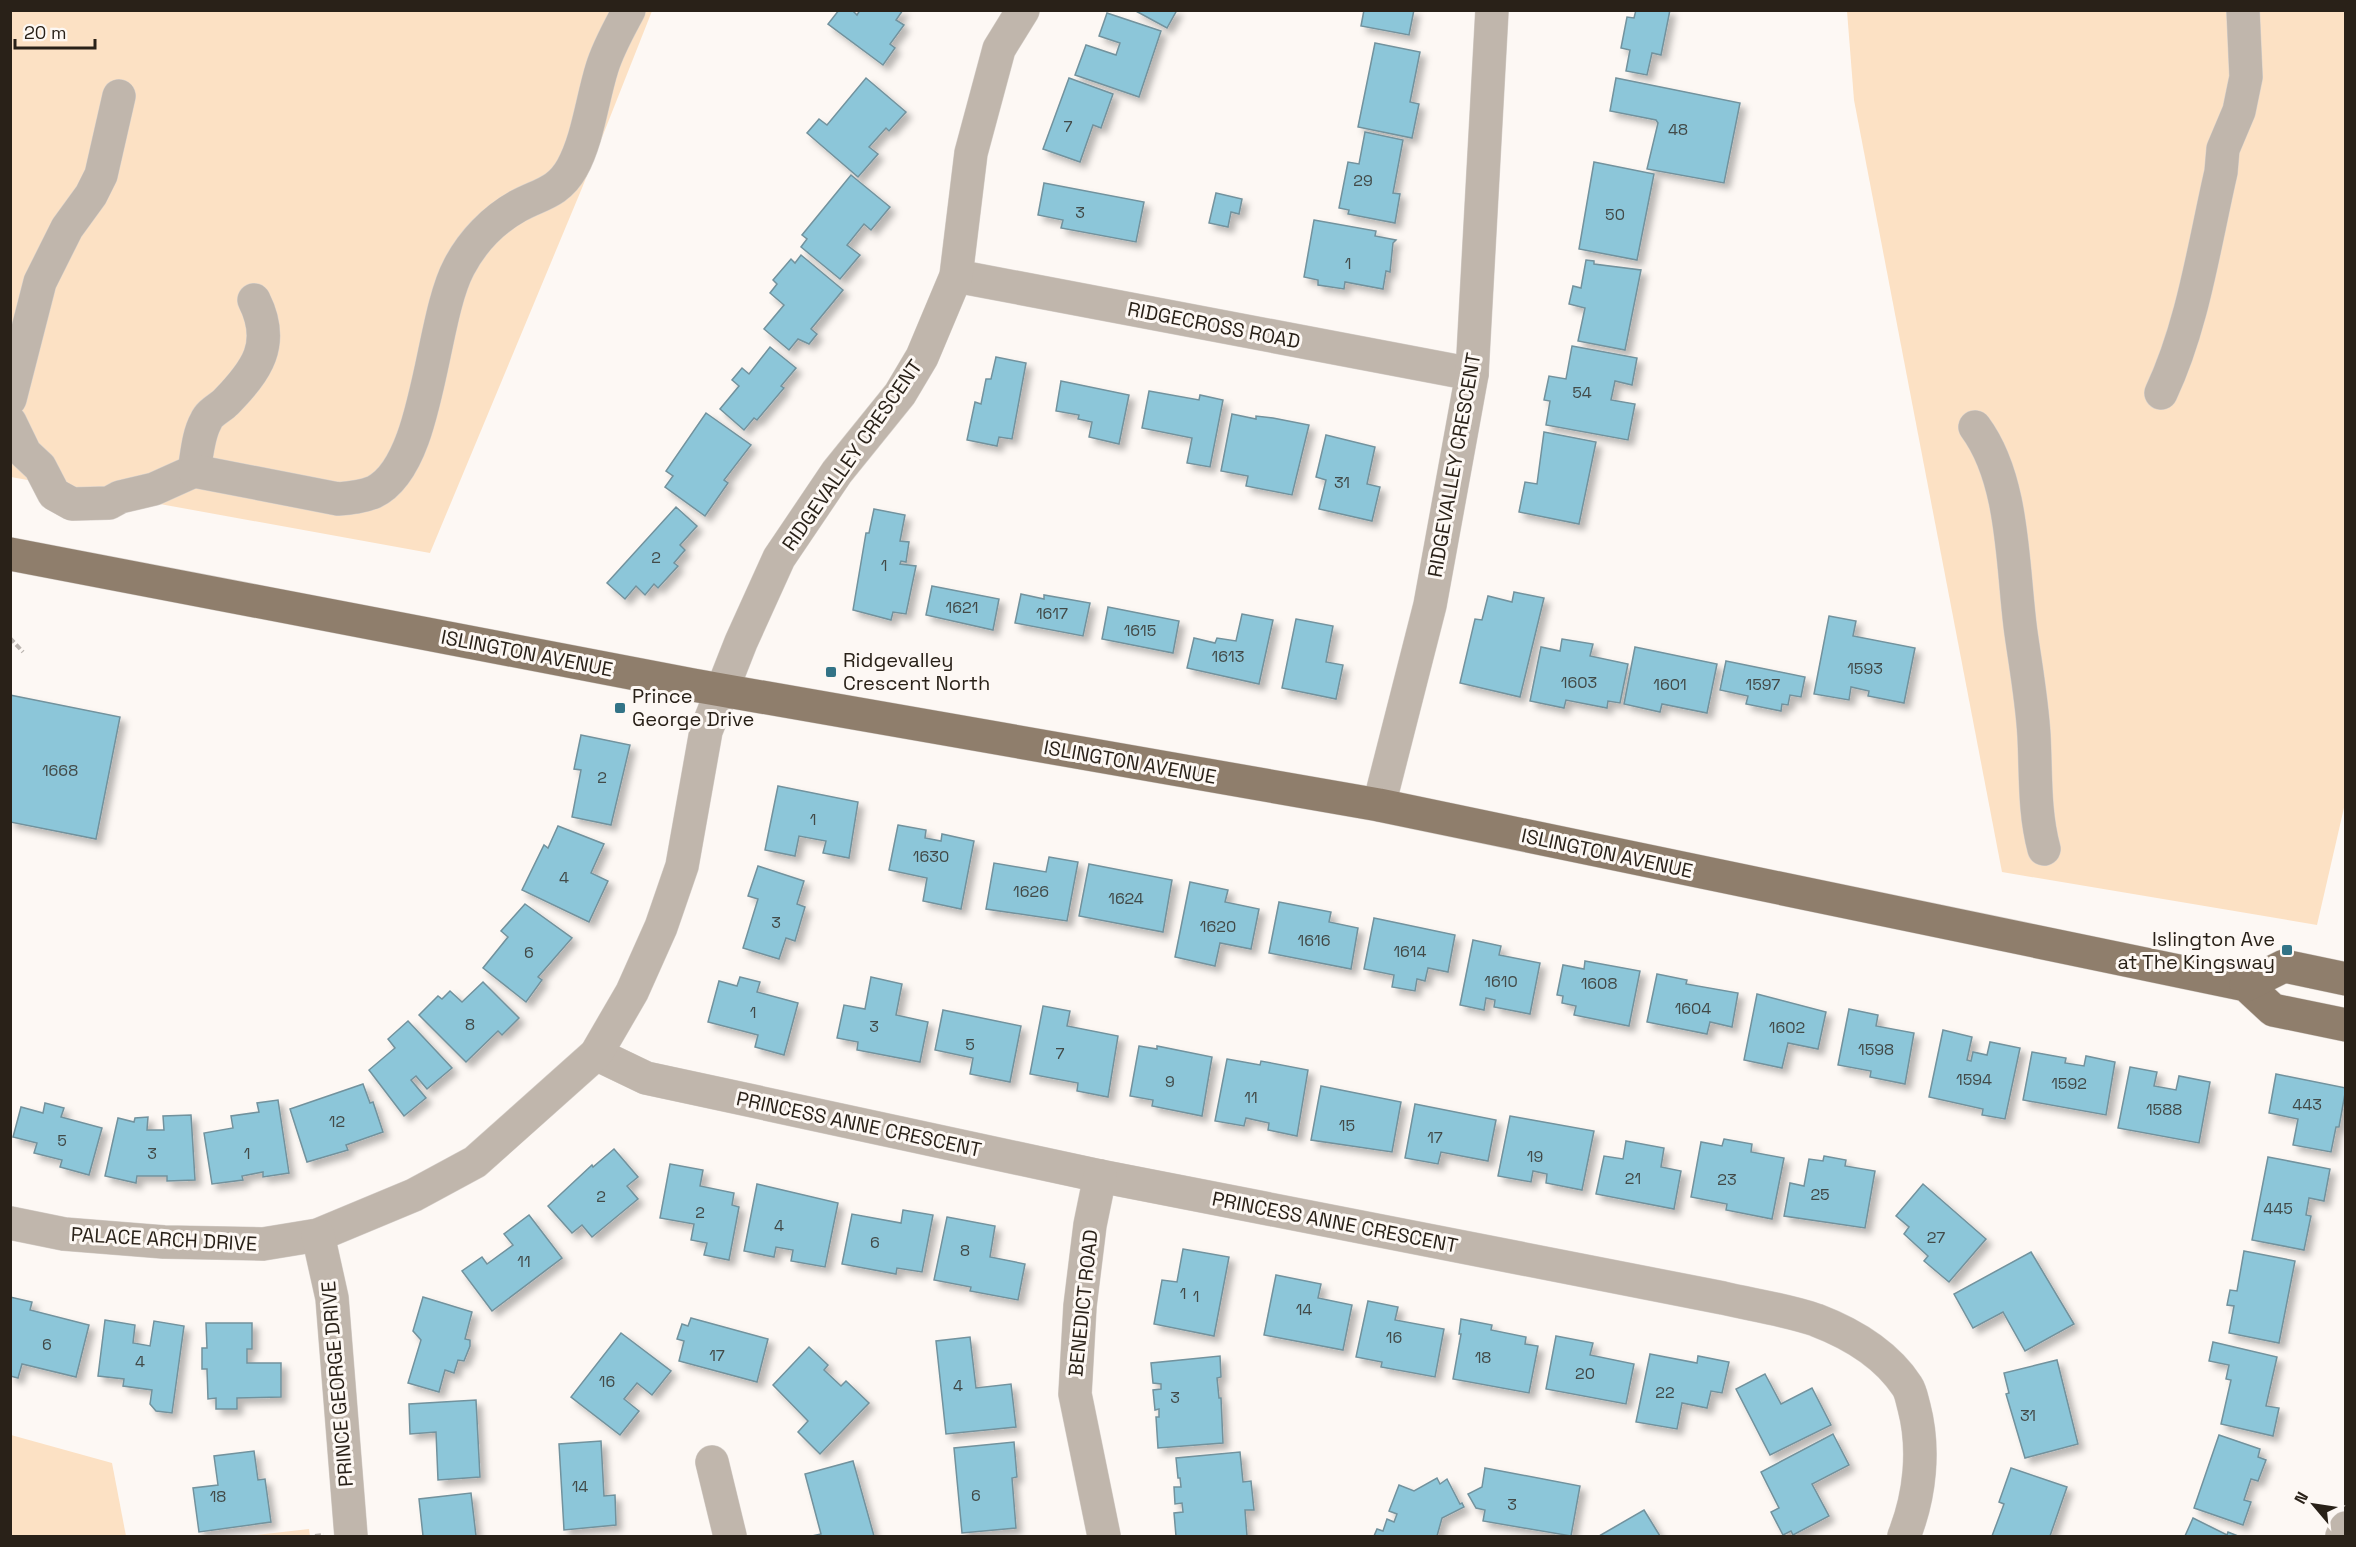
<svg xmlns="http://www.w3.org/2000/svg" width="2356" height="1547" font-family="'Space Grotesk',sans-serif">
  <defs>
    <filter id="shadow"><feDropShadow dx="5.5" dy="5.5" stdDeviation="3" flood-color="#0004"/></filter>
  </defs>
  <rect width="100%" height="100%" fill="#fdf8f4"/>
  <g fill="#fce1c4">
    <polygon points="10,11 652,11 582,188 430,553 11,477"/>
    <polygon points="1847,11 2345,11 2346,799 2317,925 2002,872 1854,100"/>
    <polygon points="11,1435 112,1463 126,1536 11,1536"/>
    <polygon points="309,1529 310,1536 247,1536"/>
  </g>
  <g fill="#8cc6d9" stroke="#72929d" stroke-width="1.5" filter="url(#shadow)">
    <polygon points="839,10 852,10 857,15 860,10 903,10 896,20 904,25 890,44 895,48 883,65 828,24"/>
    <polygon points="1134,10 1177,10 1167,28"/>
    <polygon points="1364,10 1414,10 1409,35 1361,26"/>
    <polygon points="1636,10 1670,10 1661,55 1652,53 1647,75 1626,71 1630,50 1621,48 1627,17 1634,18"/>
    <polygon points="1107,13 1161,31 1139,97 1075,75 1086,45 1116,55 1120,43 1099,36"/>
    <polygon points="1375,43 1420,52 1410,102 1419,104 1412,138 1358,127"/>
    <polygon points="866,78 906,112 889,131 886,128 869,147 878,154 858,177 807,133 819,119 827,125"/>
    <polygon points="1069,78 1113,94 1101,128 1093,125 1080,162 1043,149"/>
    <polygon points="1616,78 1740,103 1724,183 1647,169 1658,123 1656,120 1610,111"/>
    <polygon points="1365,132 1403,140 1393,193 1400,194 1395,223 1348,214 1349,210 1339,208 1348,162 1359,164"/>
    <polygon points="1594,162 1654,174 1637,260 1579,249"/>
    <polygon points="851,175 890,207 871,230 864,224 847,245 860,255 840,279 801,247 807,239 802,235"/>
    <polygon points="1044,183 1144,202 1136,242 1061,228 1063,220 1038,215"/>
    <polygon points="1216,193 1242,199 1239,214 1231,212 1228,227 1209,223"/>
    <polygon points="1314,220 1376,231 1375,236 1396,240 1393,243 1390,272 1386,271 1383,289 1345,282 1344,289 1318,285 1318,280 1304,277"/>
    <polygon points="801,255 843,290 811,329 817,334 809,344 798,339 789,350 764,329 784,305 770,293 777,284 773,280 791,259 795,263"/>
    <polygon points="1586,260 1594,261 1594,264 1641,270 1625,350 1578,341 1585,308 1569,304 1573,286 1581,288"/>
    <polygon points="1572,346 1637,358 1632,385 1615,381 1611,400 1635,404 1628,440 1546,425 1550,401 1544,400 1549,376 1566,379"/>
    <polygon points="770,347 796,368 781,386 784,388 757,420 754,418 744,430 720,409 739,386 732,380 742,368 749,374"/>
    <polygon points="996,357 1026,363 1012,439 999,437 997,446 967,440 975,402 981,404 986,379 991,379"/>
    <polygon points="1061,381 1129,395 1119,444 1089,437 1092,422 1078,419 1079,415 1056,411"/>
    <polygon points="1149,391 1199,400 1200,395 1223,400 1210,467 1187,463 1192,438 1142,428"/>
    <polygon points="706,413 751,445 724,480 728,483 705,516 665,487 673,476 666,471"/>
    <polygon points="1232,414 1256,419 1256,416 1273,418 1309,425 1292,495 1246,486 1248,476 1221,471"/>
    <polygon points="1544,432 1596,442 1579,524 1519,512 1525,482 1537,484"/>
    <polygon points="1326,435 1375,447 1367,484 1380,487 1372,521 1319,509 1326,480 1316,477"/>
    <polygon points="676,507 697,526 680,545 685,550 674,563 678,566 658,588 654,584 645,595 636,586 625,599 607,583"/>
    <polygon points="874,509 905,515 900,541 909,542 906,562 901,561 900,564 916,566 906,614 893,612 891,620 853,610 866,533 869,533"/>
    <polygon points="932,586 999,599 993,630 926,615"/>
    <polygon points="1514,592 1544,598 1520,697 1460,683 1475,619 1482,620 1488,596 1512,602"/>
    <polygon points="1021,594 1044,599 1044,595 1090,603 1083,636 1015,623"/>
    <polygon points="1108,607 1179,621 1173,653 1102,639"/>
    <polygon points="1242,614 1273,620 1259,684 1187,668 1194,638 1215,643 1217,638 1236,641"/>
    <polygon points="1829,616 1856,621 1853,636 1915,648 1904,703 1868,696 1869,691 1851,687 1849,700 1814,694"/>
    <polygon points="1296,619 1333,626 1326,662 1343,665 1336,699 1282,688"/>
    <polygon points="1562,639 1593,644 1590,656 1628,664 1620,703 1608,701 1607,708 1566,700 1564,708 1530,701 1541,647 1560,651"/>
    <polygon points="1635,647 1717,664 1707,713 1662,704 1660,712 1624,704"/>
    <polygon points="1726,661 1805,677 1801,697 1790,695 1788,705 1782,704 1781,711 1746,704 1748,696 1720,690"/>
    <polygon points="10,695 120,717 96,839 10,822"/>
    <polygon points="581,735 630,745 611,825 572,817 581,770 574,769"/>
    <polygon points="778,786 858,802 849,858 823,853 826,841 799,836 795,856 765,850"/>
    <polygon points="898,825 926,830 925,838 941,841 942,834 974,841 961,909 923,901 927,878 889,870"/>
    <polygon points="558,826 604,844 591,873 608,881 589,922 522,890 544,845 548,848"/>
    <polygon points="1049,857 1078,862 1067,921 986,909 994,863 1046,872"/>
    <polygon points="1089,864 1172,880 1163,932 1079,916"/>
    <polygon points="758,866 804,881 797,904 805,907 795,941 786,938 779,959 743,948 758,899 748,896"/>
    <polygon points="1190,882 1228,890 1225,902 1259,909 1251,949 1220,943 1215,966 1175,957"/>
    <polygon points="1279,902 1331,912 1329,922 1358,928 1351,969 1269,953"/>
    <polygon points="525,904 572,938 538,977 542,980 526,1002 483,968 508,937 501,931"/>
    <polygon points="1374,918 1455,935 1448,972 1428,968 1425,981 1417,979 1415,991 1392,987 1394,975 1364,969"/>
    <polygon points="1473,940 1501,946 1499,955 1540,963 1530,1014 1494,1007 1495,1000 1486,998 1484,1010 1460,1005"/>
    <polygon points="1585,961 1640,971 1629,1026 1574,1015 1576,1006 1562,1003 1563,996 1557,995 1563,965 1584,969"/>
    <polygon points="1657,974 1687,980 1686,984 1738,993 1732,1027 1710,1022 1707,1034 1647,1022"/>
    <polygon points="740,977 760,982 757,992 798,1003 784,1055 755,1047 758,1035 708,1022 719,981 737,986"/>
    <polygon points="871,977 902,984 896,1015 928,1022 920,1062 857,1050 858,1042 837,1038 844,1005 865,1009"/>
    <polygon points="483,982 519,1018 502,1035 498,1031 466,1062 419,1015 438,996 442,999 450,991 462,1002"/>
    <polygon points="1757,994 1826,1012 1818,1049 1788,1043 1782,1068 1744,1060"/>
    <polygon points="1043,1006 1070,1011 1067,1026 1118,1036 1108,1097 1077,1091 1078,1083 1030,1074"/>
    <polygon points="1849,1009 1878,1015 1876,1026 1914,1033 1905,1084 1870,1077 1871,1071 1838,1065"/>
    <polygon points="943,1010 1021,1026 1010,1082 970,1074 973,1058 935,1050"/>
    <polygon points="408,1021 452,1068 427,1089 416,1076 411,1080 426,1098 404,1116 369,1070 395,1048 388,1039"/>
    <polygon points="1943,1030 1972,1037 1967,1060 1971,1061 1973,1052 1987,1055 1990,1042 2020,1048 2005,1119 1982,1115 1983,1109 1929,1097"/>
    <polygon points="1139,1046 1157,1049 1157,1046 1212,1057 1202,1116 1152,1106 1153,1100 1130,1096"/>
    <polygon points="2032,1052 2066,1058 2065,1063 2084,1066 2086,1056 2115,1062 2106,1115 2023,1100"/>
    <polygon points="1227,1059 1260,1065 1261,1061 1308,1070 1297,1136 1268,1130 1269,1123 1246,1118 1244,1126 1215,1121"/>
    <polygon points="2130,1067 2157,1072 2154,1086 2176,1090 2179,1076 2210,1082 2199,1143 2118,1128"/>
    <polygon points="2276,1074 2346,1088 2339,1127 2336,1127 2331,1152 2293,1145 2298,1119 2269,1113"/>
    <polygon points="363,1084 370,1103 373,1102 383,1132 346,1145 348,1150 307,1162 290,1109"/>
    <polygon points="1321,1086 1401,1102 1392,1152 1311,1140"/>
    <polygon points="278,1100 289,1173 263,1177 263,1172 242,1176 243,1180 212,1184 204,1133 233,1128 231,1116 259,1112 257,1103"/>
    <polygon points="45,1103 64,1108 61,1117 102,1128 89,1175 60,1167 62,1160 34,1153 37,1143 13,1137 21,1107 43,1113"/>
    <polygon points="1415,1104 1496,1120 1488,1161 1441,1152 1438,1164 1405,1158"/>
    <polygon points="191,1115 195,1180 167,1181 167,1176 137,1176 136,1183 105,1176 118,1118 134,1122 135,1118 148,1117 147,1130 164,1130 163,1116"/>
    <polygon points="1510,1116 1594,1131 1582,1190 1546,1183 1547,1174 1533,1171 1531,1182 1498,1176"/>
    <polygon points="1724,1139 1752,1144 1751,1152 1784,1158 1772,1219 1726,1210 1727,1204 1691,1197 1701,1142 1722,1146"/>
    <polygon points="1626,1141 1664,1148 1661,1167 1681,1171 1674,1209 1596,1194 1604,1156 1623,1159"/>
    <polygon points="614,1149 638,1177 627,1186 638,1199 592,1237 582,1225 572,1233 548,1206 592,1165 593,1167"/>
    <polygon points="1824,1156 1846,1160 1845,1166 1875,1171 1865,1228 1784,1216 1790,1183 1804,1186 1809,1159 1823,1161"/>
    <polygon points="2268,1157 2330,1169 2324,1201 2309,1198 2306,1215 2311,1216 2304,1250 2252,1240"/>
    <polygon points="670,1164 703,1170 700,1186 734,1193 732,1205 739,1207 729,1260 704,1255 707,1243 691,1240 694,1224 660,1218"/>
    <polygon points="757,1184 838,1203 825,1267 791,1261 793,1250 776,1247 774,1257 744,1251"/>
    <polygon points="1923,1184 1986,1239 1949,1282 1924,1261 1928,1256 1904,1234 1909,1227 1896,1216"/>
    <polygon points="903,1210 933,1215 922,1272 897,1268 896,1274 842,1264 852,1214 901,1223"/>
    <polygon points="529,1215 562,1258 492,1311 462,1271 482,1257 487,1264 513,1245 504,1234"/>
    <polygon points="947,1217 995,1226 990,1257 1025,1264 1018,1300 970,1291 971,1287 934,1280"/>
    <polygon points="1183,1249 1229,1257 1214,1336 1154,1324 1162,1280 1177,1282"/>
    <polygon points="2244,1251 2295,1261 2279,1343 2229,1333 2234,1306 2227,1305 2230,1290 2237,1291"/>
    <polygon points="2031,1252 2074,1324 2025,1351 2003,1312 1973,1328 1954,1294"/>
    <polygon points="1276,1275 1321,1284 1318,1298 1352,1305 1343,1350 1264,1335"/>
    <polygon points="10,1297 32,1302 30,1310 89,1325 76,1377 22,1364 18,1378 10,1376"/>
    <polygon points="423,1297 472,1312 465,1339 470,1340 470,1346 464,1361 458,1360 454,1373 445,1370 439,1392 408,1383 421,1340 413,1331"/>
    <polygon points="1368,1301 1398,1307 1395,1320 1444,1329 1435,1377 1381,1367 1382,1362 1356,1357"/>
    <polygon points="691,1318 768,1339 757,1382 679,1361 684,1341 677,1339 682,1324 688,1326"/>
    <polygon points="1461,1319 1492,1325 1491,1330 1526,1337 1525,1344 1538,1346 1529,1393 1453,1379 1461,1334 1459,1334"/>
    <polygon points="105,1320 135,1325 133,1343 150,1346 154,1321 184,1326 172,1413 156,1411 150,1404 152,1390 123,1386 124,1379 98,1376"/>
    <polygon points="206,1323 252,1323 252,1349 247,1349 247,1363 281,1363 281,1397 237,1398 237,1409 216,1409 216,1398 208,1399 207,1369 202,1369 202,1348 207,1348"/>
    <polygon points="621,1333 671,1371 652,1395 637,1383 624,1399 639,1411 620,1435 571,1397"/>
    <polygon points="1556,1336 1593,1343 1590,1355 1634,1364 1626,1404 1546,1389"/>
    <polygon points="970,1337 976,1388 1011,1384 1016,1427 946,1434 936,1341"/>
    <polygon points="2213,1342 2277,1357 2266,1406 2279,1408 2273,1436 2221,1424 2231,1380 2226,1379 2229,1365 2209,1361"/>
    <polygon points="809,1347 828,1365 824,1370 841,1386 846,1381 869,1403 820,1454 798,1432 808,1421 773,1385"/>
    <polygon points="1650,1354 1697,1363 1698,1356 1729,1362 1722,1393 1711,1391 1707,1408 1682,1403 1677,1429 1636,1422"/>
    <polygon points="1220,1356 1221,1377 1217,1378 1219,1398 1221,1398 1223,1443 1158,1448 1156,1417 1159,1417 1159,1409 1155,1410 1153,1390 1161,1389 1161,1384 1153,1383 1151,1363"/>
    <polygon points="2057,1360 2078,1444 2025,1458 2006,1394 2009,1393 2004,1373"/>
    <polygon points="1765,1374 1781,1404 1812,1388 1831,1425 1770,1455 1736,1389"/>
    <polygon points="476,1400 480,1477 438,1480 436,1432 410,1434 409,1404"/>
    <polygon points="1833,1434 1849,1465 1812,1484 1829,1516 1793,1535 1791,1531 1783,1535 1771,1512 1779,1508 1761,1472"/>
    <polygon points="2219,1435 2260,1449 2258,1457 2266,1460 2258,1481 2251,1479 2244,1500 2251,1502 2243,1525 2194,1508"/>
    <polygon points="601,1441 604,1496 615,1495 616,1525 564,1530 559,1444"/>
    <polygon points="1014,1442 1017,1477 1012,1478 1016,1528 962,1533 954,1448"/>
    <polygon points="254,1451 258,1480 265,1479 271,1522 199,1532 193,1488 218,1485 214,1456"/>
    <polygon points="1240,1452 1243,1482 1251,1481 1254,1510 1245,1510 1247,1536 1176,1536 1174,1513 1183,1512 1182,1503 1175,1504 1174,1487 1181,1487 1180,1478 1178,1478 1176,1458"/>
    <polygon points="853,1461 874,1536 812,1536 821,1534 805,1474"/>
    <polygon points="1485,1468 1580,1486 1571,1536 1483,1521 1485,1510 1476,1508 1468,1494 1482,1487"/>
    <polygon points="2011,1468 2067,1487 2050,1536 1992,1536 2004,1504 1999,1502"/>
    <polygon points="1437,1478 1440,1484 1447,1479 1460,1504 1462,1503 1464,1507 1442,1518 1437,1536 1374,1536 1377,1529 1383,1531 1387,1519 1394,1522 1397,1514 1389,1511 1399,1485 1414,1491"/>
    <polygon points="471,1493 476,1536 423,1536 419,1499"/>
    <polygon points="1644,1510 1660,1536 1599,1536"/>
    <polygon points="2193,1518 2227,1535 2228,1532 2238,1536 2185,1536"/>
  </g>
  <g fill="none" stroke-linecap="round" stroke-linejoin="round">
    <g stroke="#d7d1cc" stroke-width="34">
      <g id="minor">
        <polyline points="956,276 1472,374"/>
        <path d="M2161 393C2193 325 2204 246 2221 172L2223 149 2239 111 2246 77 2243 10"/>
        <polyline points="10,399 40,282 67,228 91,195 101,175 119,96"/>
        <path d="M10 422 25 453 40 467 54 494 72 504 109 503 120 497 154 489 194 471C197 455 198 435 206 421 209 413 220 408 226 402 257 370 276 344 254 300"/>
        <path d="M1975 427C2015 481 2012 568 2021 633 2026 668 2032 701 2034 736 2036 775 2034 812 2044 849"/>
        <path d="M194 471 338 499C351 498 362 497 374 492 430 465 430 321 459 267 472 242 493 220 518 206 540 194 558 193 572 168 588 139 592 100 602 68 608 48 619 29 629 10"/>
        <polyline points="1379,805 1430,605 1472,374 1492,10"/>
        <path d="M596 1054 646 1078 1100 1176 1723 1298C1753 1305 1787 1310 1816 1320 1850 1333 1886 1354 1907 1386 1911 1392 1912 1400 1914 1407 1925 1449 1920 1496 1904 1536"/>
        <polyline points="1100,1176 1090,1225 1080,1306 1075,1394 1104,1536"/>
        <polyline points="10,1223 64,1234 164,1242 263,1244 318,1235 414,1195 475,1162 596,1054 632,992 661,927 682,866 706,731 741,642 779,558 837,472 900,394 922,357 956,276 971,153 999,49 1023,10"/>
        <polyline points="318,1235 332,1298 351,1536"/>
        <polyline points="712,1462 730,1536"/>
        <polyline points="2342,1536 2346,1528"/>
      </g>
    </g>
    <g stroke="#d7d1cc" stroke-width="34">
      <g id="major">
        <polyline points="10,554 693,685 1379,805 2246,985 2273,1010 2346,1025"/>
        <polyline points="2246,985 2284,966 2346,979"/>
      </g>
    </g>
    <g stroke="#bab4af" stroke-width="4" stroke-dasharray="6 3" stroke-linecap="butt">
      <polyline points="10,638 23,652"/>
      <polyline points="315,1536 324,1535"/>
    </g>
    <use href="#minor" stroke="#c0b6ac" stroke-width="33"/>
    <use href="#major" stroke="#8f7e6c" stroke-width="33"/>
  </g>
  <g fill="#327386" stroke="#fdf8f4" stroke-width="2">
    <rect x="825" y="666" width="12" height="12" rx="3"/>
    <rect x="614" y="702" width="12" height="12" rx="3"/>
    <rect x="2281" y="944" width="12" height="12" rx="3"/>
  </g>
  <g text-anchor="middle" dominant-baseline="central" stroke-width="6" stroke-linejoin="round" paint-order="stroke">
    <g font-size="16" fill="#424a48">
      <text x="1068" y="126">7</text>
      <text x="1678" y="129">48</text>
      <text x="1363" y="180">29</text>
      <text x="1080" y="212">3</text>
      <text x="1615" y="214">50</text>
      <text x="1348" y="263">1</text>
      <text x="1582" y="392">54</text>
      <text x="1342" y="482">31</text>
      <text x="656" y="557">2</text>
      <text x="884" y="565">1</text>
      <text x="962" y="607">1621</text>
      <text x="1052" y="613">1617</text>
      <text x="1140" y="630">1615</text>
      <text x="1228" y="656">1613</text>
      <text x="1865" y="668">1593</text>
      <text x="1579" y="682">1603</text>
      <text x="1670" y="684">1601</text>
      <text x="1763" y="684">1597</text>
      <text x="60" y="770">1668</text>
      <text x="602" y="777">2</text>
      <text x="813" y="819">1</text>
      <text x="931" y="856">1630</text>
      <text x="564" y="877">4</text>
      <text x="1031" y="891">1626</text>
      <text x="1126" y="898">1624</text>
      <text x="776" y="922">3</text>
      <text x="1218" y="926">1620</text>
      <text x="1314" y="940">1616</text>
      <text x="1410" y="951">1614</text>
      <text x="529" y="952">6</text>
      <text x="1501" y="981">1610</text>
      <text x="1599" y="983">1608</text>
      <text x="1693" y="1008">1604</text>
      <text x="753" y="1012">1</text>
      <text x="470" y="1024">8</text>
      <text x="874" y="1026">3</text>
      <text x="1787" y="1027">1602</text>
      <text x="970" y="1044">5</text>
      <text x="1876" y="1049">1598</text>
      <text x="1060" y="1053">7</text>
      <text x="1974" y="1079">1594</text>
      <text x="1170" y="1081">9</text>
      <text x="2069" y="1083">1592</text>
      <text x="1251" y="1097">11</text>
      <text x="2307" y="1104">443</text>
      <text x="2164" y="1109">1588</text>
      <text x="337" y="1121">12</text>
      <text x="1347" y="1125">15</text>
      <text x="1435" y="1137">17</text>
      <text x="62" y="1140">5</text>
      <text x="152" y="1153">3</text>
      <text x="247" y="1153">1</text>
      <text x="1535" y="1156">19</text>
      <text x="1633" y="1178">21</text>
      <text x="1727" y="1179">23</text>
      <text x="1820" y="1194">25</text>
      <text x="601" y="1196">2</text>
      <text x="2278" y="1208">445</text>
      <text x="700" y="1212">2</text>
      <text x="779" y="1225">4</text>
      <text x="1936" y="1237">27</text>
      <text x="875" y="1242">6</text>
      <text x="965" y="1250">8</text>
      <text x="524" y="1261">11</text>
      <text x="1183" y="1293">1</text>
      <text x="1196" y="1296">1</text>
      <text x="1304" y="1309">14</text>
      <text x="1394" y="1337">16</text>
      <text x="47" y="1344">6</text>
      <text x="717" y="1355">17</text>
      <text x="1483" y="1357">18</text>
      <text x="140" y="1361">4</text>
      <text x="1585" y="1373">20</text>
      <text x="607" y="1381">16</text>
      <text x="958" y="1385">4</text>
      <text x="1665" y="1392">22</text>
      <text x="1175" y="1397">3</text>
      <text x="2028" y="1415">31</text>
      <text x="580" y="1486">14</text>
      <text x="976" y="1495">6</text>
      <text x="218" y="1496">18</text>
      <text x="1512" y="1504">3</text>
    </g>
    <g font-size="20" fill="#292118" stroke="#fdf8f4">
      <text transform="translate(1214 325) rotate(11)">RIDGECROSS ROAD</text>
      <text transform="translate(852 455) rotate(-55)">RIDGEVALLEY CRESCENT</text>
      <text transform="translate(1454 465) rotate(-80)">RIDGEVALLEY CRESCENT</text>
      <text transform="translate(527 653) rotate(11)">ISLINGTON AVENUE</text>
      <text transform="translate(1130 762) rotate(10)">ISLINGTON AVENUE</text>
      <text transform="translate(1607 853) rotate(12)">ISLINGTON AVENUE</text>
      <text transform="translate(859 1124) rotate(12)">PRINCESS ANNE CRESCENT</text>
      <text transform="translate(1335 1222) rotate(11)">PRINCESS ANNE CRESCENT</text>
      <text transform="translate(164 1239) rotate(3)">PALACE ARCH DRIVE</text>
      <text transform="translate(1083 1303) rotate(-84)">BENEDICT ROAD</text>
      <text transform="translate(337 1384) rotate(-95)">PRINCE GEORGE DRIVE</text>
    </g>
    <g font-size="20" fill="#292118" stroke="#fdf8f4" text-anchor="start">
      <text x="843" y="660">Ridgevalley<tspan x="843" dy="23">Crescent North</tspan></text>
      <text x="632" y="696">Prince<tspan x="632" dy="23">George Drive</tspan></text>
      <text x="2275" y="939" text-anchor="end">Islington Ave<tspan x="2275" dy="23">at The Kingsway</tspan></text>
    </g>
  </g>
  <rect width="2356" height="1547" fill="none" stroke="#292118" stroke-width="24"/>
  <g transform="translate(2314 1505) rotate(299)" stroke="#fdf8f4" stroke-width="4.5" paint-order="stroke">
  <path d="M0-4.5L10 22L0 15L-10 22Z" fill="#292118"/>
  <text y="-9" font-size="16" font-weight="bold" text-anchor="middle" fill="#292118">N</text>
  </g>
  <path d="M15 39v9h80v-9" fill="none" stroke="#292118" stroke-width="3"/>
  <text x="24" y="39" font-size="18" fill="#292118" stroke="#fdf8f4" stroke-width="4.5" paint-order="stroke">20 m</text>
</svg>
